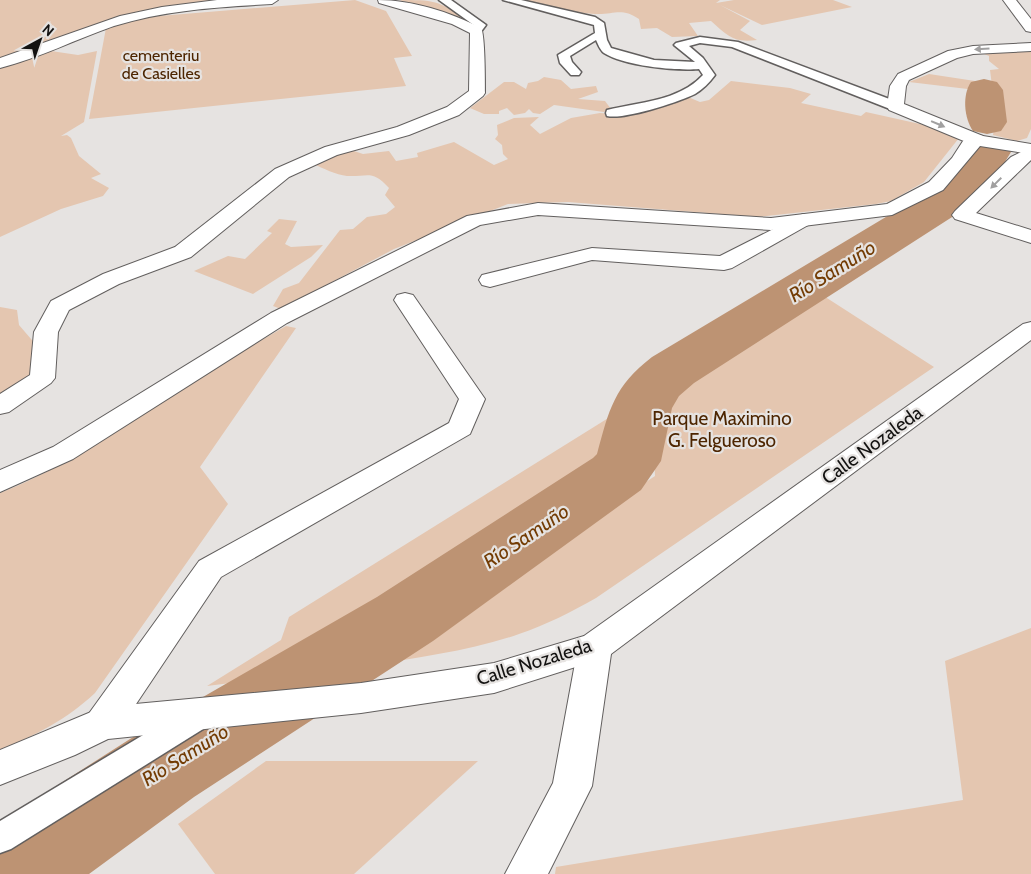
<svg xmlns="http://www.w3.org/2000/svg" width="1031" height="874" font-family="Cabin,sans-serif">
  <rect width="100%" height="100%" fill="#e6e3e1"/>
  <g fill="#e4c6b0">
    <polygon points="0,0 220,0 133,13 0,59"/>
    <polygon points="355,0 386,11 412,56 394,58 406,86 89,119 106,28 135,18"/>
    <path d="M399 0C433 0 439 0 466 20Z"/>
    <path d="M521 0H720L716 3 734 0H833L852 7 762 25 720 5 750 21 740 30 757 40C733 43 728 36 711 21L689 23 698 36 672 37 657 28 641 29 639 19C621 7 614 15 595 14 571 13 544 6 521 0Z"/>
    <polygon points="51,51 78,55 97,51 84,122 61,136 67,135 71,138 79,156 101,174 91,178 109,188 103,196 61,209 0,237 0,68"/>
    <polygon points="977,51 1031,52 1031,129 1027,138 1017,141 993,135 996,117 990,70 999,69 989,61 989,56"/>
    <polygon points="929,74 975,81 976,90 909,82"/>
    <polygon points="544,77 561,80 571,89 596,86 598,92 578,99 605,101 611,109 604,112 554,105 540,114 533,113 529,109 525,113 514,115 507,108 499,111 499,114 484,114 470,108 504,82 514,82 526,89 528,83 538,81"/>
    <path d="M731 81 790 88 811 94 801 103 861 116 866 112 929 126 959 138 924 182 891 201 876 204 758 217 568 202 508 204 394 249 281 309 273 306 283 289 299 283 340 230 353 229 367 217 386 214 395 207 385 195 389 188C372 169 368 177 347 176 336 175 323 168 313 164L351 150 363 154 389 151 396 161 418 157 417 153 454 142 494 165 508 159 503 154 502 145 495 139 498 135 497 125 514 118 539 117 530 125 540 134 571 118 600 113 624 115 688 97 700 102 709 100Z"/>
    <polygon points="279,219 297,221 285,244 291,247 323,245 311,257 253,294 194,271 228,256 245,259 272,233 267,231"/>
    <path d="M816 291 934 367 596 598C571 612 546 625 519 634 471 651 418 657 368 666L655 476 652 407 668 383Z"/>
    <polygon points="0,307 17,310 19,325 37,346 34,371 10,392 0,394"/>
    <path d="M286 326 296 328 200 467 228 504 95 693C66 720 36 735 0 750V493C69 466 126 424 188 384 220 364 253 345 286 326Z"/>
    <polygon points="626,407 623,466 318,672 207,686 281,640 289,617"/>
    <polygon points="1031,628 1031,874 555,874 556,867 963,800 945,661"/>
    <polygon points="266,761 478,761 354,874 215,874 178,824"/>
  </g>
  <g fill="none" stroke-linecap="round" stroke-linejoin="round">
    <g fill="#bd9373" fill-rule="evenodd">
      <path d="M984 79 997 82 1003 90 1007 122 1001 131 987 134 973 131C964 118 962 95 971 82Z"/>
      <path d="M990 139 1005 143 1011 152 1000 170 963 210 694 383 679 396 672 408 661 461 641 490 433 641 194 797 89 874H0V822L130 739 377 597 593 458 597 454C609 410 614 386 652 357L931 190 968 154 975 143Z"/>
    </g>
    <g stroke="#625f5e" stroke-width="3">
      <g id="service">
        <polygon points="439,0 451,0 486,25 480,33 472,33 471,31 475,26"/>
        <path d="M503 0H521L595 17 604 23 607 40 611 48 654 60 695 62 674 45 676 43 700 37 738 42 900 103 901 106 900 109H890L732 47 700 43 689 46 703 58 715 75C709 83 703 89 695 94 679 102 624 120 607 116L606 113 607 110C640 102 679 101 703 75L699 69C675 71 625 66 604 53 600 50 598 44 596 40L570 56 572 62 581 72 579 75H571L560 63 558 55 595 33 594 25Z"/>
        <polygon points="198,705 208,708 212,717 208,726 11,849 0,853 0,821 188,708"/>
      </g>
    </g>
    <g stroke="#625f5e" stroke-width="2">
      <g id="minor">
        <polygon points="1003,0 1016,0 1031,19 1031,32 1026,31"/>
        <polygon points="1031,43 1031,51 973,54 957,58 909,80 906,86 904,104 983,136 986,140 983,144 971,144 889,110 887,106 890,86 898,74 948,51 973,46"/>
        <polygon points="1031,147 1031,160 976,213 1031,230 1031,243 955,219 952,215 955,211 1011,157"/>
        <polygon points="803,214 810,216 813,220 810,224 732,268 724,270 592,260 490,287 482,285 479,280 482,275 592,248 720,256"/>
        <polygon points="405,293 413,295 485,399 470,434 221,577 116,734 103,739 90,734 84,723 90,712 199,561 449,423 459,399 394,300 397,295"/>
        <polygon points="595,633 607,637 612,647 592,786 548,874 505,874 553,783 578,647 583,637"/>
      </g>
    </g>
    <g stroke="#625f5e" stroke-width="2">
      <g id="tertiary">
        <path d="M217 0H278L272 4C219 7 165 10 114 26 76 39 40 58 0 68V58L120 16 162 7Z"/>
        <path d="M378 0C412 0 450 12 481 28 485 34 485 82 485 93L483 96 459 115 409 135 337 155 289 177 191 257 119 284 69 310 58 332 55 378 51 383 9 412 0 414V394L30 375 34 332 51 301 103 274 175 247 275 169 325 147 397 127 447 107 469 91 470 33 452 24 379 3Z"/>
        <polygon points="977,135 1031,144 1031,154 980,146 943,190 892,215 771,230 538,215 480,225 287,323 73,459 0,492 0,470 53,447 271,313 467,216 538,203 771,218 887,204 929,182 952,158 963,141"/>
        <polygon points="1031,322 1031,340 607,657 494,693 361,713 108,739 75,755 0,785 0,750 103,707 361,683 494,663 584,636 1023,324"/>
      </g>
    </g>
    <use href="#service" fill="#fff" fill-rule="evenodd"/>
    <use href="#minor" fill="#fff" fill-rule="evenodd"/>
    <use href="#tertiary" fill="#fff" fill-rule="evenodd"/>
  </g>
  <defs><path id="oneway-solid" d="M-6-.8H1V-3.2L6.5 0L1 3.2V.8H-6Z" transform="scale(1.25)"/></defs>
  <g fill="#a1a0a0">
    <use href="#oneway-solid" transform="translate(982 49) rotate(176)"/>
    <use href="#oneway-solid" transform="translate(938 124) rotate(23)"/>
    <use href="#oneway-solid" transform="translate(996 183) rotate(135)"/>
  </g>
  <g text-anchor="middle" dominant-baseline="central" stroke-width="4.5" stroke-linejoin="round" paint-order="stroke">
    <g font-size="16" fill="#4d2500" stroke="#e6e3e1">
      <text x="161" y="55">cementeriu<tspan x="161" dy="18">de Casielles</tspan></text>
    </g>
    <g font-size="19" fill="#4d2500" stroke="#e6e3e1">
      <text x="722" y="418">Parque Maximino<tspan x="722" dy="22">G. Felgueroso</tspan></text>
    </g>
    <g font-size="19" fill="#131211" stroke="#e6e3e1">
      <text transform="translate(872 445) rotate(-36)">Calle Nozaleda</text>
      <text transform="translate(534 662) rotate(-17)">Calle Nozaleda</text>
    </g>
    <g font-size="20" font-style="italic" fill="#733c04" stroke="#e6e3e1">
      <text transform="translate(832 271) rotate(-32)">Río Samuño</text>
      <text transform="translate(526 536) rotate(-34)">Río Samuño</text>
      <text transform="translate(185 755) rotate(-32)">Río Samuño</text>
    </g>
  </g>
  <g transform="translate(40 40) rotate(40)" stroke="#e6e3e1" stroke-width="4" paint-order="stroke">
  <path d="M0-4L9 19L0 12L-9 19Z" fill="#131211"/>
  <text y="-8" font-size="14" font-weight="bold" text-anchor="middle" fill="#131211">N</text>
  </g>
</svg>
